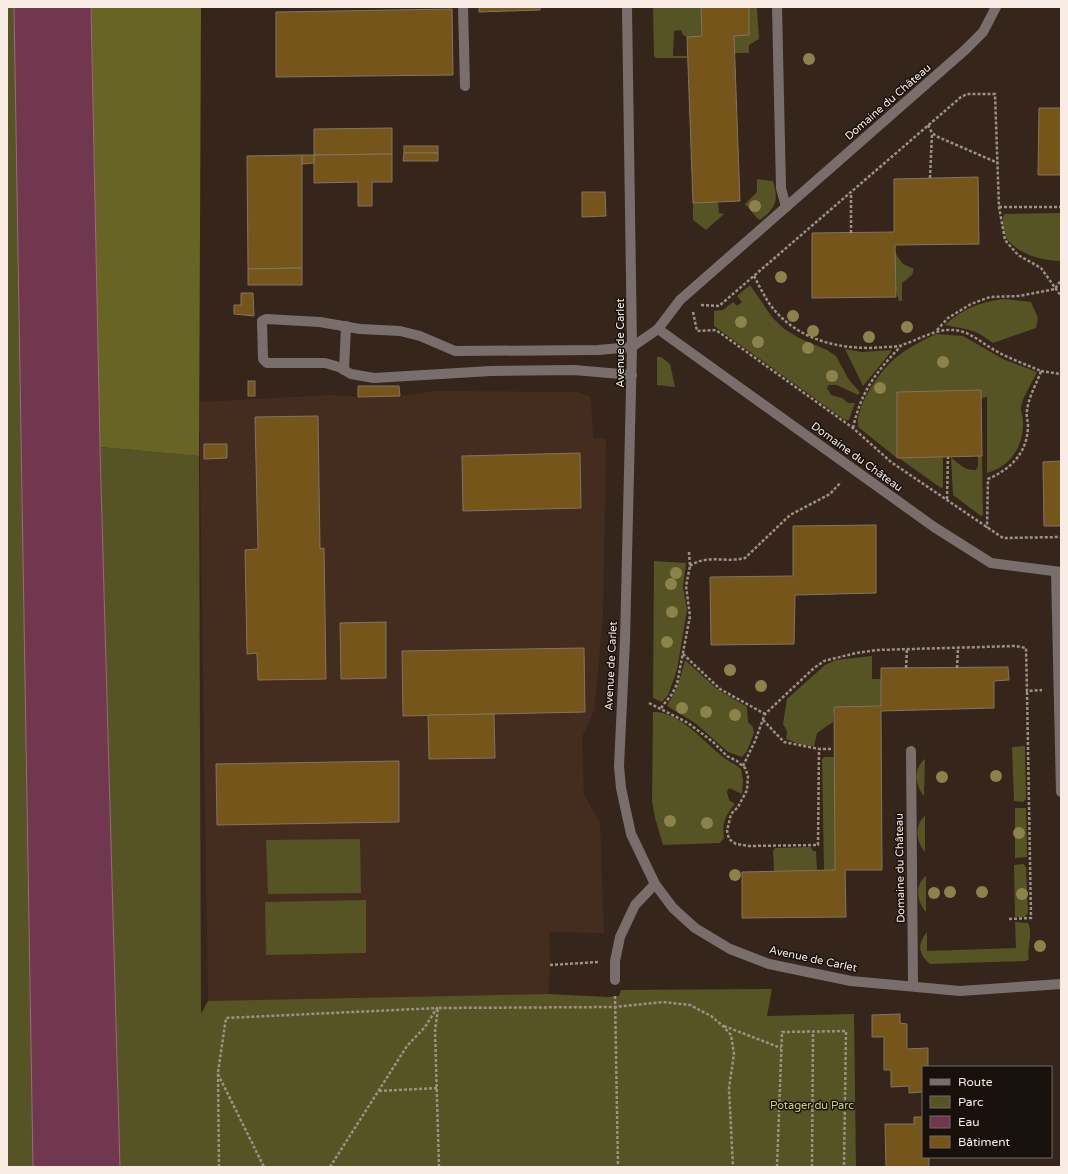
<svg xmlns="http://www.w3.org/2000/svg" width="1068" height="1174" font-family="'Varela Round',sans-serif">
  <rect width="100%" height="100%" fill="#36251b"/>
  <polygon fill="#442d1f" points="436,391 578,392 591,397 593,438 606,439 603,618 594,711 582,737 584,795 600,822 604,933 549,932 550,965 548,994 208,1001 199,402 332,395 358,397 400,396"/>
  <g fill="#565324">
    <polygon points="7,7 14,7 33,1167 7,1167"/>
    <polygon points="653,7 701,7 702,36 687,37 683,35 681,30 674,31 673,56 687,56 688,58 656,58 654,56"/>
    <polygon points="749,8 757,8 759,39 749,45 749,53 734,53 734,36 749,35"/>
    <path d="M757 179 773 181C779 200 776 208 760 220L757 218 745 204 757 192Z"/>
    <polygon points="718,202 719,213 724,214 706,230 693,220 693,203"/>
    <path d="M1061 213V261C1035 261 994 247 1004 214Z"/>
    <polygon points="895,253 903,264 914,269 912,275 902,283 902,301 899,301 896,291"/>
    <polygon points="750,285 772,317 783,328 799,338 827,350 836,356 849,380 860,392 858,395 837,385 829,385 827,388 831,395 842,398 848,403 855,403 849,420 845,420 714,326 714,311 723,310 733,302 737,306 742,302 737,296"/>
    <path d="M1004 299 1031 302 1038 318 1036 328 993 343C974 328 967 330 945 325 962 309 982 301 1004 299Z"/>
    <path d="M936 334 963 336 1003 359 1037 372C1033 381 1021 400 1021 409 1021 413 1023 417 1023 421 1024 446 1011 466 987 473V397L981 398V390L897 392V458L858 427C855 406 879 373 893 360 906 349 921 341 936 334Z"/>
    <polygon points="845,349 862,352 891,350 891,352 863,386"/>
    <polygon points="657,357 661,357 670,364 675,387 657,385"/>
    <polygon points="100,447 199,456 201,1014 208,1001 548,994 608,997 619,996 621,990 772,989 767,1016 854,1014 856,1167 120,1167"/>
    <path d="M978 456H982L983 515 981 516 953 495 951 457C959 464 965 471 976 470L978 466Z"/>
    <polygon points="943,457 943,487 941,488 899,458"/>
    <polygon points="654,561 686,563 683,587 687,610 677,670 668,695 662,702 653,698"/>
    <polygon points="872,656 872,679 881,679 881,706 834,707 833,722 817,733 814,746 802,745 786,739 787,731 783,724 787,699 825,665 836,660"/>
    <path d="M685 660 717 689 747 707 748 722 753 727 754 733 747 751 742 757 728 752 695 723 667 706C677 689 680 680 685 660Z"/>
    <path d="M653 712C679 711 704 742 723 757 729 762 736 764 741 769L743 780 742 794 729 788 727 792 729 800 735 804C725 815 722 824 724 838L720 843 663 845 655 818 652 801Z"/>
    <polygon points="1025,746 1026,799 1023,802 1014,801 1012,747"/>
    <polygon points="824,757 834,757 835,870 824,871 822,759"/>
    <path d="M925 759 924 796C915 786 913 768 925 759Z"/>
    <polygon points="1015,808 1026,808 1027,857 1015,858"/>
    <path d="M925 816V852C916 842 914 825 925 816Z"/>
    <polygon points="360,839 361,893 268,894 266,840"/>
    <polygon points="811,847 813,851 816,851 817,871 774,871 773,851 775,848"/>
    <polygon points="1023,864 1026,867 1028,913 1025,917 1015,917 1014,865"/>
    <path d="M926 876V912C917 902 914 885 926 876Z"/>
    <polygon points="366,900 366,953 266,955 265,902"/>
    <path d="M1015 922 1028 923C1034 934 1026 947 1029 959L1026 961 930 964C918 954 917 944 927 932V951L1016 948Z"/>
  </g>
  <polygon fill="#686424" points="91,7 201,7 199,456 100,447"/>
  <polygon fill="#70374e" stroke="#996d7b" points="14,7 91,7 100,447 120,1167 33,1167"/>
  <g fill="#76551b" stroke="#817562">
    <polygon points="479,7 540,7 540,10 479,12"/>
    <polygon points="701,7 749,7 749,35 734,36 740,201 693,203 687,37 702,36"/>
    <polygon points="452,9 453,75 276,77 276,12"/>
    <polygon points="1039,108 1061,108 1061,175 1038,175"/>
    <polygon points="392,128 392,154 314,155 314,129"/>
    <rect x="404" y="146" width="34" height="7"/>
    <polygon points="404,153 438,153 438,161 403,161"/>
    <polygon points="392,154 392,182 372,182 372,206 358,206 358,182 314,183 314,155"/>
    <polygon points="302,155 314,155 314,163 302,164"/>
    <polygon points="302,155 302,268 248,269 247,156"/>
    <polygon points="978,177 979,244 895,245 896,297 812,298 812,233 894,232 894,179"/>
    <polygon points="582,192 605,192 606,216 582,217"/>
    <polygon points="302,268 302,285 248,285 248,269"/>
    <polygon points="241,293 253,293 254,316 234,314 234,305 241,305"/>
    <rect x="248" y="381" width="7" height="15"/>
    <polygon points="358,386 399,386 400,396 358,397"/>
    <polygon points="981,390 982,456 897,458 897,392"/>
    <polygon points="318,416 320,549 324,548 326,679 258,680 257,653 247,654 245,550 258,549 255,417"/>
    <polygon points="204,444 227,444 227,458 204,459"/>
    <polygon points="580,453 581,508 463,511 462,456"/>
    <polygon points="1061,461 1061,526 1044,526 1043,462"/>
    <polygon points="876,525 876,593 795,595 794,644 711,645 710,577 793,576 793,526"/>
    <polygon points="386,622 386,678 341,679 340,623"/>
    <polygon points="584,648 585,712 403,716 402,651"/>
    <polygon points="1008,667 1009,680 994,681 994,708 881,711 882,870 845,870 846,917 742,918 742,872 835,870 834,707 881,706 881,668"/>
    <polygon points="494,714 495,758 429,759 428,715"/>
    <polygon points="399,761 399,822 217,825 216,764"/>
    <polygon points="900,1014 900,1023 907,1024 907,1049 928,1048 928,1067 923,1067 923,1092 909,1093 909,1086 891,1087 891,1070 884,1070 884,1037 872,1037 872,1015"/>
    <polygon points="914,1117 923,1117 923,1157 929,1157 929,1167 886,1167 885,1124 914,1124"/>
  </g>
  <g fill="none" stroke-linecap="round" stroke-linejoin="round">
    <g stroke="#9e9087" stroke-width="2.5" stroke-dasharray="3 2" stroke-linecap="butt">
      <polyline points="928,125 932,133 938,137 998,163"/>
      <polyline points="930,178 932,133"/>
      <polyline points="999,207 1061,207"/>
      <polyline points="851,233 851,192"/>
      <path d="M754 276C761 289 767 303 778 314 804 342 847 351 884 347 890 347 897 347 902 345 921 339 939 326 960 331 972 334 981 342 991 348 1007 358 1025 364 1041 371 1037 383 1028 398 1027 411 1026 416 1028 421 1028 427 1027 453 1011 469 988 479L987 528"/>
      <polyline points="701,305 719,306 961,97 967,94 995,94 999,207 1005,240 1018,255 1041,268 1061,296"/>
      <polyline points="693,312 697,331 716,330 853,428 891,462 1003,538 1061,537"/>
      <polyline points="937,330 948,318 971,304 990,297 1019,296 1055,289 1061,280"/>
      <polyline points="1041,371 1061,374"/>
      <path d="M853 428C861 392 875 373 901 346"/>
      <polyline points="947,499 948,457"/>
      <path d="M690 566C706 554 727 563 745 558L790 515 830 494 841 482"/>
      <polyline points="683,654 720,689 765,714"/>
      <polyline points="906,668 907,649"/>
      <polyline points="957,668 958,648"/>
      <polyline points="649,703 688,723 713,742 727,756 737,761 745,768 748,776 747,790 738,807 731,814 727,831 729,839 736,844 749,846 818,845 819,749 833,749"/>
      <polyline points="661,708 672,694 677,684 690,616 686,586 690,566 689,552"/>
      <polyline points="763,720 784,742 819,749"/>
      <polyline points="743,766 755,741 765,714 814,668 824,661 856,653 877,650 1016,646 1026,648 1027,691 1042,690"/>
      <polyline points="1009,919 1031,918 1027,691"/>
      <polyline points="550,965 598,962"/>
      <polyline points="615,996 618,1167"/>
      <polyline points="724,1026 781,1048"/>
      <polyline points="218,1074 264,1167"/>
      <polyline points="379,1091 438,1088"/>
      <polyline points="219,1167 218,1072 226,1018 438,1008"/>
      <polyline points="330,1167 407,1046 425,1027 437,1008"/>
      <polyline points="439,1167 435,1031 438,1008 615,1007 663,1002 690,1005 711,1016 723,1026 731,1035 734,1054 729,1088 733,1167"/>
      <polyline points="777,1167 782,1032 846,1031 844,1167"/>
      <polyline points="812,1167 813,1032"/>
    </g>
    <g stroke="#7a6e6d" stroke-width="10">
      <polyline points="463,7 465,86"/>
      <polyline points="627,7 632,347 625,640 619,766 621,788 631,834 655,884 673,908 695,928 730,949 769,964 851,981 960,991 1061,984"/>
      <polyline points="777,7 781,188 786,207"/>
      <polyline points="658,329 934,527 991,563 1061,572"/>
      <polyline points="344,370 346,326"/>
      <polyline points="632,375 574,370 491,371 374,378 351,374 339,367 325,363 267,363 263,359 262,321 266,319 320,322 360,329 400,331 420,336 455,351 598,350 632,347 658,329 680,300 965,50 983,32 996,7"/>
      <polyline points="1056,572 1061,792"/>
      <polyline points="911,751 913,985"/>
      <polyline points="615,980 615,961 620,937 635,905 655,884"/>
    </g>
  </g>
  <g fill="#8c824b">
    <circle cx="809" cy="59" r="6"/>
    <circle cx="755" cy="206" r="6"/>
    <circle cx="781" cy="277" r="6"/>
    <circle cx="793" cy="316" r="6"/>
    <circle cx="741" cy="322" r="6"/>
    <circle cx="907" cy="327" r="6"/>
    <circle cx="813" cy="331" r="6"/>
    <circle cx="869" cy="337" r="6"/>
    <circle cx="758" cy="342" r="6"/>
    <circle cx="808" cy="348" r="6"/>
    <circle cx="943" cy="362" r="6"/>
    <circle cx="832" cy="376" r="6"/>
    <circle cx="880" cy="388" r="6"/>
    <circle cx="676" cy="573" r="6"/>
    <circle cx="671" cy="584" r="6"/>
    <circle cx="672" cy="612" r="6"/>
    <circle cx="667" cy="642" r="6"/>
    <circle cx="730" cy="670" r="6"/>
    <circle cx="761" cy="686" r="6"/>
    <circle cx="682" cy="708" r="6"/>
    <circle cx="706" cy="712" r="6"/>
    <circle cx="735" cy="715" r="6"/>
    <circle cx="996" cy="776" r="6"/>
    <circle cx="942" cy="777" r="6"/>
    <circle cx="670" cy="821" r="6"/>
    <circle cx="707" cy="823" r="6"/>
    <circle cx="1019" cy="833" r="6"/>
    <circle cx="735" cy="875" r="6"/>
    <circle cx="950" cy="892" r="6"/>
    <circle cx="982" cy="892" r="6"/>
    <circle cx="934" cy="893" r="6"/>
    <circle cx="1022" cy="894" r="6"/>
    <circle cx="1040" cy="946" r="6"/>
  </g>
  <g text-anchor="middle" dominant-baseline="central" stroke-width="3" stroke-linejoin="round" paint-order="stroke">
    <g font-size="11" fill="#f8ece5" stroke="#18100b">
      <text transform="translate(888 102) rotate(-41)">Domaine du Château</text>
      <text transform="translate(620 343) rotate(-90)">Avenue de Carlet</text>
      <text transform="translate(857 457) rotate(36)">Domaine du Château</text>
      <text transform="translate(611 666) rotate(-87)">Avenue de Carlet</text>
      <text transform="translate(900 868) rotate(-91)">Domaine du Château</text>
      <text transform="translate(813 959) rotate(12)">Avenue de Carlet</text>
    </g>
    <g font-size="11" fill="#d3ce72" stroke="#18100b">
      <text x="812" y="1105">Potager du Parc</text>
    </g>
  </g>
  <rect width="1068" height="1174" fill="none" stroke="#f8ece5" stroke-width="16"/>
  <rect x="922" y="1066" width="130" height="92" fill="#18100b" stroke="#726862"/>
  <rect x="930" y="1079" width="20" height="6" fill="#7a6e6d" stroke="#726862"/>
  <text x="958" y="1086" font-size="12" fill="#f8ece5">Route</text>
  <rect x="930" y="1096" width="20" height="12" fill="#565324" stroke="#726862"/>
  <text x="958" y="1106" font-size="12" fill="#f8ece5">Parc</text>
  <rect x="930" y="1116" width="20" height="12" fill="#70374e" stroke="#726862"/>
  <text x="958" y="1126" font-size="12" fill="#f8ece5">Eau</text>
  <rect x="930" y="1136" width="20" height="12" fill="#76551b" stroke="#726862"/>
  <text x="958" y="1146" font-size="12" fill="#f8ece5">Bâtiment</text>
</svg>
